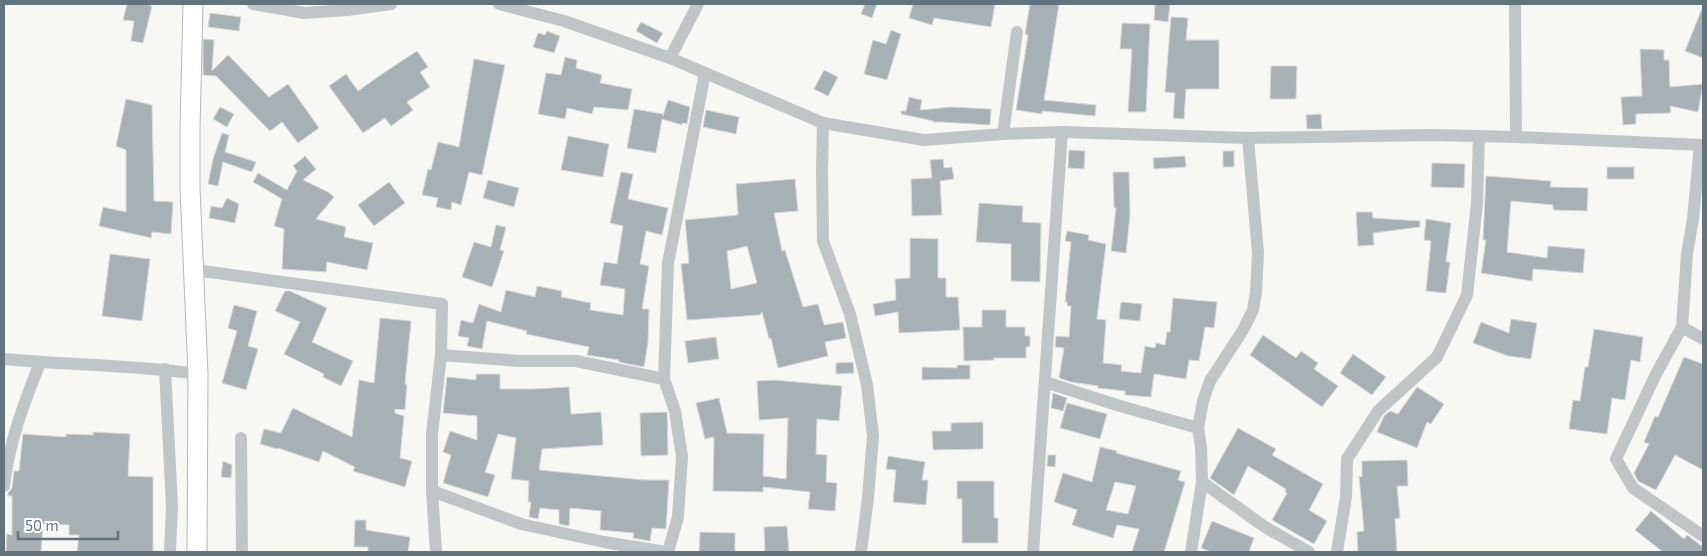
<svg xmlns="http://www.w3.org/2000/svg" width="1707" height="556" font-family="'Exo 2',sans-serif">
  <rect width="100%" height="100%" fill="#f7f7f4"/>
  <g fill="#a7b1b5" stroke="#d9d9d7" fill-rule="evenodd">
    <polygon points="127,4 145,4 152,6 143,43 131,41 134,21 123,20"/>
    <polygon points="865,4 877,4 872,18 861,14"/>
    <polygon points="913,4 995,4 991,27 934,18 932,25 909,18"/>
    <polygon points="1030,4 1059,4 1044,100 1096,105 1095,116 1042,111 1042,114 1016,110 1028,35 1025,34"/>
    <polygon points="1155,4 1170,4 1168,22 1154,20"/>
    <polygon points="1703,6 1703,58 1685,51"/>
    <polygon points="210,13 241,17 239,31 208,27"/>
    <polygon points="1171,17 1188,18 1186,40 1219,40 1219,89 1186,89 1184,119 1173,118 1175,93 1165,92"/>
    <polygon points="641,22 663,33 657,43 636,31"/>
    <polygon points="1122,23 1150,24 1146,112 1128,112 1132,49 1120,49"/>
    <polygon points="891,30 901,34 887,80 864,74 873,40 886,44"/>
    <polygon points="547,31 560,36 554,53 533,47 538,33 545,35"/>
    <polygon points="203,39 214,40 212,71 228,55 269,97 288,84 319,128 298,143 282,122 270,131 216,76 203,75"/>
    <polygon points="1640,49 1664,50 1664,60 1669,60 1670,87 1703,84 1698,112 1670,106 1671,113 1636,114 1636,124 1623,125 1621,97 1642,96"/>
    <polygon points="417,51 428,67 420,72 430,87 407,102 413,110 391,126 385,118 363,133 329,86 346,74 358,91 385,72"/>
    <polygon points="565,57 577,60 576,68 602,75 600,83 632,89 628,110 594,107 592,114 567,108 565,119 538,114 546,73 561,75"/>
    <polygon points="474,59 505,65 482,175 469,172 461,205 452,202 451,210 436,207 438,198 422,195 428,169 431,170 438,142 459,147"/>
    <polygon points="1271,66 1297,66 1296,99 1270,99"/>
    <polygon points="824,70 838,77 828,96 814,89"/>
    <polygon points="909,97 922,100 920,110 951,107 991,109 990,125 942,122 933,122 933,121 901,114 901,111 906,111"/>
    <polygon points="126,99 152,105 154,201 173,202 171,234 152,232 151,238 99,226 103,207 126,212 126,150 116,146"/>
    <polygon points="668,100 690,107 687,124 682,123 682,125 662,119 656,153 627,148 634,109 663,114 663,116"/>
    <polygon points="220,107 234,114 227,127 213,119"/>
    <polygon points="706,110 739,117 736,134 703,127"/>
    <polygon points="1321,114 1322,129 1307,129 1306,115"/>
    <polygon points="222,133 229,135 225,152 256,162 252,172 223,162 218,186 208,184 213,159"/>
    <polygon points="568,136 609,144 603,177 561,170"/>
    <polygon points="1069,150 1085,151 1084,169 1068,168"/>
    <rect x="1223" y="151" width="11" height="16"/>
    <polygon points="305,156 316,169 303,180 328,192 334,197 316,219 346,227 344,237 373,243 367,270 327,262 326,272 282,269 284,229 274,226 282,199 253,182 258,173 287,190 297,171 293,166"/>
    <polygon points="1185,156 1186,167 1154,169 1153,158"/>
    <polygon points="943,159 944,168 952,167 954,179 940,181 942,215 912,216 911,179 932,178 930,160"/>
    <polygon points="1432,163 1465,164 1464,188 1431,187"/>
    <rect x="1607" y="167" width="27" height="12"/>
    <polygon points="621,172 633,174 628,199 668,208 662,235 646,231 640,264 649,266 642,309 649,309 648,342 644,367 619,362 619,360 587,355 589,347 526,334 527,331 487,321 482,349 467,346 469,338 458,336 461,320 473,323 479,304 501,312 506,290 535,297 537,286 562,291 561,297 591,303 590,310 623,315 625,289 600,285 604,262 617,264 623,226 610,223"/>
    <polygon points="1113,172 1129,172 1130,215 1126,253 1111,251 1116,208 1114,208"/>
    <polygon points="1486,176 1551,181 1550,187 1588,188 1587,211 1553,210 1553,205 1511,201 1507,252 1547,258 1548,246 1585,249 1583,273 1533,269 1532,281 1481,273 1486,240 1483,240"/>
    <path d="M795 179 798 211 774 213 782 251 785 250 803 307 818 304 824 325 843 322 846 338 825 342 828 356 778 368 771 338 769 339 762 312 760 315 687 320 681 264 689 263 685 220 738 215 736 184ZM747 246 757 283 731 289 727 251Z"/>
    <polygon points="488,180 519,188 514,207 483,198"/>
    <polygon points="389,182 405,203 374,226 358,205"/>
    <polygon points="227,198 239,204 235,223 209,218 211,206 222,208"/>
    <polygon points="979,203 1023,206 1022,222 1041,223 1040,282 1011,281 1011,244 976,242"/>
    <polygon points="1356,212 1372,212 1373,218 1420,221 1420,227 1373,233 1374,245 1358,246"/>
    <polygon points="1426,219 1451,223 1446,262 1450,262 1446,293 1426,291 1431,241 1424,240"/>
    <polygon points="496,225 506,227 500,250 504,251 492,287 462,277 474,242 491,247"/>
    <polygon points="1067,231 1089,235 1088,240 1106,244 1097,319 1106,320 1103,363 1122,365 1121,371 1141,373 1145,346 1155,348 1156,343 1165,345 1167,332 1170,332 1173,298 1217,302 1214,328 1205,327 1199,361 1189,360 1186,379 1154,374 1151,397 1125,395 1125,391 1098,388 1098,386 1071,382 1059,378 1064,348 1055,347 1056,336 1069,337 1071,306 1067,306 1067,302 1065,302 1071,242 1065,241"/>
    <polygon points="910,238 938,239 938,278 946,278 946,297 958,297 960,330 899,333 898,312 875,316 873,304 896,300 895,279 910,278"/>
    <polygon points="110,254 150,259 142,321 102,316"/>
    <polygon points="285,291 290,291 327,308 312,342 353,361 341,386 323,377 324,374 284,354 300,322 275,311"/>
    <polygon points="1121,302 1142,304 1140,321 1119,319"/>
    <polygon points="234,305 257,311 248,346 258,349 246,390 222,383 237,331 228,328"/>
    <polygon points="982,310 1006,310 1006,327 1025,327 1025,336 1030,336 1030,346 1026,347 1026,358 993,358 994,360 964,361 963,327 982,327"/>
    <polygon points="380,318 411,321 405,384 407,385 405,410 395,409 395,413 404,416 400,458 412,461 405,487 353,471 355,467 323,451 319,462 278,448 277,449 260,444 264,429 281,433 293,408 352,437 359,380 374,383"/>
    <polygon points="1511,319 1537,323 1531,359 1508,356 1473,343 1481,322 1509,333"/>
    <polygon points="1594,329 1643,337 1640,362 1631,360 1625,400 1612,398 1607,434 1569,429 1573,400 1580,401 1585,367 1588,367"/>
    <polygon points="1263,335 1296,358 1301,351 1318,363 1314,369 1338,386 1322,407 1250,355"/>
    <polygon points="716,337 719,359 688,363 685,341"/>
    <polygon points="1353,354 1386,377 1372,395 1340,373"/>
    <polygon points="1684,357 1703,364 1703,470 1675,455 1656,490 1638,481 1634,473 1649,444 1644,442 1655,416 1658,417"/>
    <polygon points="853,362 854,373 836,374 836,363"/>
    <polygon points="957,365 970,365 970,379 922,380 922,367 957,368"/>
    <polygon points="476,374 500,374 500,389 533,389 569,387 571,414 601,412 603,445 542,449 539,470 644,480 669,480 666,529 652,528 650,541 633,538 634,533 600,530 601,511 570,508 569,526 559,524 559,510 540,508 538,519 529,517 531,502 528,502 529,481 511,479 516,438 498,434 485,472 495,475 488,497 443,483 451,455 443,452 450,431 477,440 477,416 443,413 447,377 476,380"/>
    <polygon points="774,380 842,386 839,421 817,419 816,454 827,455 826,482 837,483 835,511 808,509 810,492 763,487 763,492 713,491 714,437 705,439 696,403 719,398 727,433 764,434 763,476 786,479 788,418 759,420 757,381"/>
    <polygon points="1417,387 1444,404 1431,424 1427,422 1417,448 1377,432 1384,416 1390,411 1398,414"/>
    <polygon points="1053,393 1067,398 1063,411 1051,408"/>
    <polygon points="1067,403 1107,414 1100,439 1060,428"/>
    <polygon points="667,412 668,455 641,456 640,413"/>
    <polygon points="983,422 983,449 933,450 932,431 951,431 951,423"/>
    <polygon points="1238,428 1276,449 1272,455 1323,484 1309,510 1327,521 1314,544 1272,520 1287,493 1285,492 1286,489 1248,466 1234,495 1210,478"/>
    <polygon points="93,432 130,434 128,476 153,477 153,552 77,552 79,535 69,535 69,525 43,524 41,552 6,552 7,534 12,535 12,496 8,496 8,493 12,488 14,471 19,471 23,434 66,437 66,434 93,435"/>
    <path d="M1100 447 1117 451 1116 453 1181 471 1178 480 1185 482 1164 552H1132L1139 529 1117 525 1113 538 1072 525 1077 510 1054 502 1063 473 1092 482ZM1115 482 1136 486 1128 514 1106 510Z"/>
    <polygon points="1048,455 1056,455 1055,467 1047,466"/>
    <polygon points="888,456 925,462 922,480 928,480 926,505 893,502 896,470 886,469"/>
    <polygon points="1407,460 1408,486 1397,486 1400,518 1395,519 1397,552 1358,552 1357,532 1364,531 1359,476 1362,477 1362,461"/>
    <polygon points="223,461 232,465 231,478 221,477"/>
    <polygon points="957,481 994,481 994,518 998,518 998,543 962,543 962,499 957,499"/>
    <polygon points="1651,511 1684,539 1687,535 1703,547 1703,552 1663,552 1635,530"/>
    <polygon points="355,520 366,520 366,530 410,537 408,552 368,552 368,547 354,547"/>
    <polygon points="1212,521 1254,538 1249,552 1211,552 1201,548"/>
    <polygon points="787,526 789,552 765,552 764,527"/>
    <polygon points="700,532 735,533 735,552 699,552"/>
  </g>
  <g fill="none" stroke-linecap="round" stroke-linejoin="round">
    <g stroke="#b3b9bd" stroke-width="21">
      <polyline id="secondary" points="193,4 190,129 190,188 198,374 197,552"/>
    </g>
    <g stroke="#c0c5c8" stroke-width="12">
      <polyline points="253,4 304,13 347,10 391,4"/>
      <polyline points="499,4 564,21 670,58 823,123 924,140 1003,134 1062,132 1248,138 1431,135 1516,137 1703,145"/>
      <polyline points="1515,4 1516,137"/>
      <polyline points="670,58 698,4"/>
      <polyline points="823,123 822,171 823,241 850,314 867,385 873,436 868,498 861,552"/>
      <polyline points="1003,134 1017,32"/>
      <polyline points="1700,145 1693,219 1687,254 1682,327 1656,374 1616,459 1633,488 1703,536"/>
      <polyline points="195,270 442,304 441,355 432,434 432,491 436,552"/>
      <polyline points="1682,327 1703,339"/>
      <polyline points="441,355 519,361 576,361 664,379"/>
      <path d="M4 359C68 365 133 365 198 374"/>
      <polyline points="165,369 172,506 170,552"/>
      <polyline points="1045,382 1120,406 1198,428"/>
      <polyline points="241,438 242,552"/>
      <polyline points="1202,482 1265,527 1309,552"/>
      <path d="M4 486C9 442 24 403 40 363"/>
      <polyline points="432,491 521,524 604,542 666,552"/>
      <polyline points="668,552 678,517 682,457 675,411 664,379 668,263 705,73"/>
      <polyline points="1033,552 1062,132"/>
      <polyline points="1191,552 1202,482 1201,447 1198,428 1203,401 1210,381 1243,330 1253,310 1256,292 1258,253 1248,138"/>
      <polyline points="1337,552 1346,497 1347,459 1378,411 1437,357 1467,295 1477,203 1479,136"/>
    </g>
    <use href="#secondary" stroke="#fff" stroke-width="19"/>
  </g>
  <rect width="1707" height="556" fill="none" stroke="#62757f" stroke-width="10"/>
  <path d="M18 531v8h100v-8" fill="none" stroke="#62757f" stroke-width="2.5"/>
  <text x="25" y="531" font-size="15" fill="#62757f" stroke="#ffffff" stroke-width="4" paint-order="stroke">50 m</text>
</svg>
